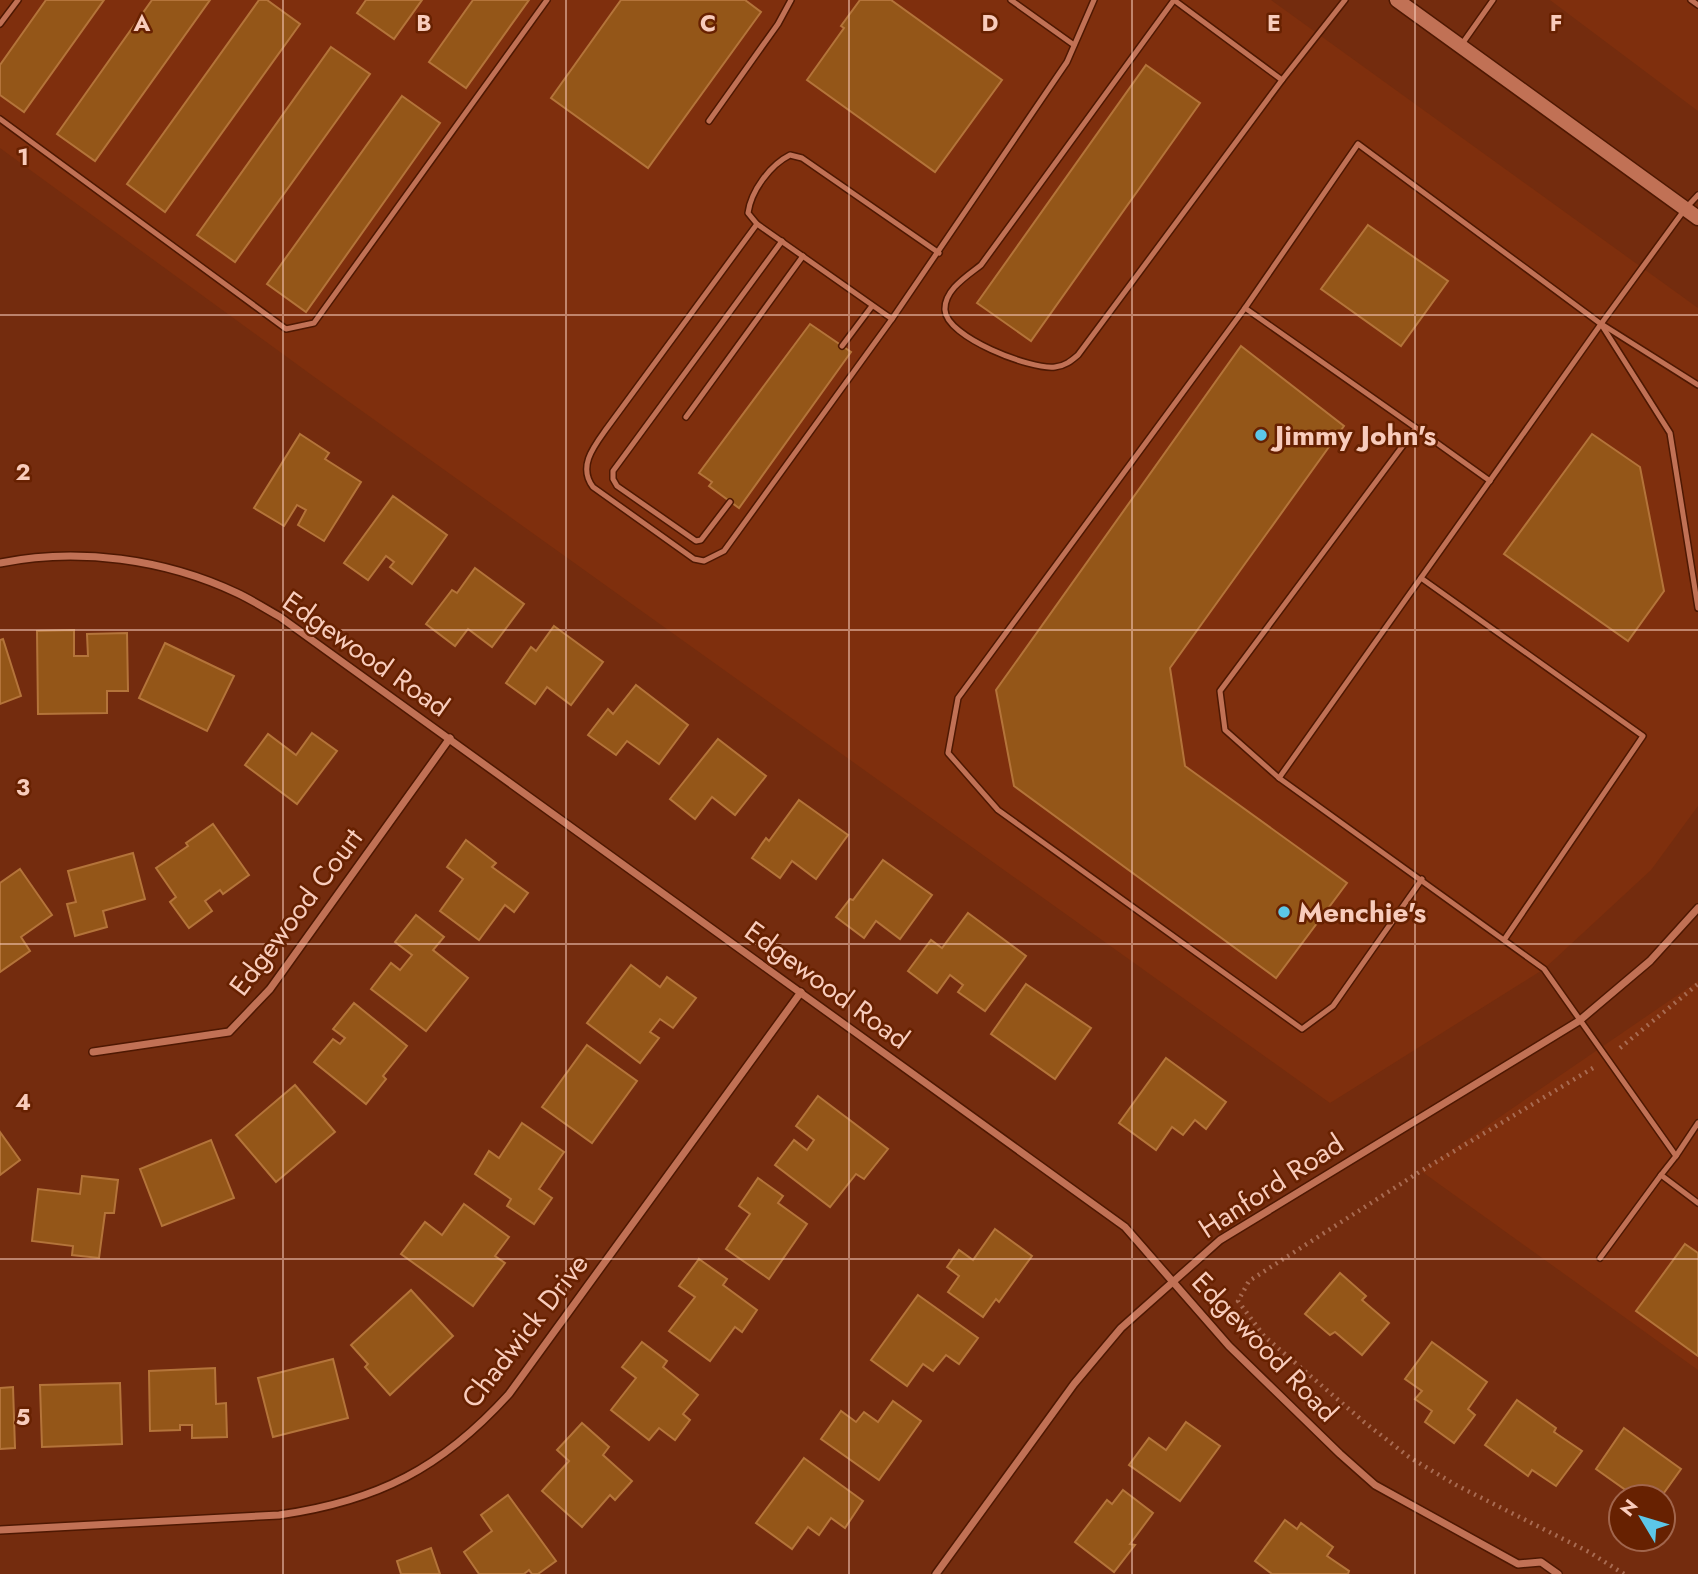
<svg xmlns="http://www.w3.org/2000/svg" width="1698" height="1574" font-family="Jost,sans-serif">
  <rect width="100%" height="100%" fill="#742c0e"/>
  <g fill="#7f2f0d">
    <polygon points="0,0 1271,0 1698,308 1698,806 1651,870 1544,969 1330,1103 313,376 0,148"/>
    <polygon points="1550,0 1698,0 1698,111"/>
    <polygon points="1698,981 1698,1370 1421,1171"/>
  </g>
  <g fill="#945618" stroke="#b4743a" stroke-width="2">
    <polygon points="46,0 104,0 24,112 0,95 0,65"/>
    <polygon points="152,0 210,0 95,161 57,134"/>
    <polygon points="259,0 267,0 300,24 165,212 127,184"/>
    <polygon points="366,0 422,0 394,39 357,13"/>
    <polygon points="473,0 529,0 466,88 429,62"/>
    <polygon points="621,0 745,0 761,12 648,168 551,98"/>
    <polygon points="860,0 891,0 1002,80 935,172 807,80 844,28 841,26"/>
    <polygon points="331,47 370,74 235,262 197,235"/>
    <polygon points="1146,65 1200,103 1031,341 977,303"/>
    <polygon points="402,96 440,123 306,312 267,284"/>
    <polygon points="1368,225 1448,281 1401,346 1321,289"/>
    <polygon points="810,324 851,352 739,508 709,486 712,482 699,473"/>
    <polygon points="1241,346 1344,426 1170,668 1185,766 1347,883 1276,978 1014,786 996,690"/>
    <polygon points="300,434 329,453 325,459 361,482 324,541 298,525 306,510 297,505 284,526 254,508"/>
    <polygon points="1592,434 1640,467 1664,591 1628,641 1504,554"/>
    <polygon points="393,496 447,535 412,584 390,567 394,562 386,556 368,580 344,563"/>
    <polygon points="475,568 524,604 492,647 468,629 455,646 426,624 452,590 457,593"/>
    <polygon points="554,626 603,662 571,705 547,687 535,704 506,683 531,647 536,651"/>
    <polygon points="74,630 74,656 88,656 87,634 127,633 128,691 107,691 107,713 38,714 37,631"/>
    <polygon points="3,639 21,696 0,704 0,640"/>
    <polygon points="165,643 234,676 207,731 139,698"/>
    <polygon points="636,685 688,725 659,764 627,741 616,755 588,735 608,709 613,714"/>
    <polygon points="312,733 337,751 297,804 245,765 268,734 296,755"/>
    <polygon points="718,739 766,776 735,815 712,797 695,819 670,799"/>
    <polygon points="799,800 848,835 816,879 792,861 780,878 752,858 766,838 769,841"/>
    <polygon points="213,824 249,875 223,894 220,890 205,901 212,911 189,928 170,902 176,897 156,868 188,846 186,843"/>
    <polygon points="466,840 496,863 492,867 528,893 514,912 505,905 479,940 440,911 463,879 447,867"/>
    <polygon points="133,853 145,899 103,911 107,927 75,936 67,904 76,902 68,871"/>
    <polygon points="883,860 932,895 900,939 876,921 864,938 836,917 850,899 853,900"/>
    <polygon points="20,869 52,915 21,937 30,951 0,972 0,883"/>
    <polygon points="968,913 1026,956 985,1011 958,992 963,985 950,975 937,993 908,971 931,940 942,948"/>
    <polygon points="416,915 444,937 433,950 468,978 426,1031 371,989 391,963 400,970 412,955 395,942"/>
    <polygon points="631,965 660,987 667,977 696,998 673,1028 660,1019 650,1032 659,1038 640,1063 587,1023"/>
    <polygon points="1026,984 1091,1028 1055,1079 991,1034"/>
    <polygon points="354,1003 407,1046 383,1076 386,1079 366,1104 314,1062 333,1039 340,1044 345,1038 333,1029"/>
    <polygon points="587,1045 637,1081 592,1143 542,1107"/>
    <polygon points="1166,1058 1226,1102 1206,1129 1195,1120 1183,1135 1172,1127 1156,1150 1119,1123"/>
    <polygon points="295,1085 335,1132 276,1182 236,1135"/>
    <polygon points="818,1096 888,1149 864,1179 856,1174 830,1207 775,1165 794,1140 807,1150 814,1140 796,1126"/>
    <polygon points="522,1123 564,1152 539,1189 552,1198 534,1224 507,1206 511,1199 475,1174 489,1151 499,1158"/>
    <polygon points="0,1132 20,1160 0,1175"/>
    <polygon points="211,1140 234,1198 162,1226 140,1169"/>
    <polygon points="82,1176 118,1180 114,1213 105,1213 99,1258 72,1255 73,1246 32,1241 38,1189 80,1194"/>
    <polygon points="758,1178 783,1196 778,1203 807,1224 769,1279 726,1249 750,1214 739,1206"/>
    <polygon points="464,1204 509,1237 495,1256 505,1263 473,1306 401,1254 425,1222 442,1235"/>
    <polygon points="995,1229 1032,1256 999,1302 996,1299 983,1317 948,1292 959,1276 947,1267 959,1250 973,1260"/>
    <polygon points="1685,1244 1698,1253 1698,1356 1636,1311"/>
    <polygon points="699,1259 727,1279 723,1285 757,1310 742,1332 735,1327 710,1361 669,1331 695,1297 679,1286"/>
    <polygon points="1340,1273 1366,1296 1362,1300 1389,1323 1362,1355 1335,1332 1330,1335 1305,1314"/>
    <polygon points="411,1290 453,1336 390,1395 365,1367 368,1364 351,1345"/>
    <polygon points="918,1295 978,1338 959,1364 946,1355 933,1371 923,1364 907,1386 871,1360"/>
    <polygon points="642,1342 667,1361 663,1367 698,1395 683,1414 690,1420 675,1440 659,1428 649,1440 611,1410 636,1378 622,1367"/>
    <polygon points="1432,1342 1487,1382 1468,1409 1475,1415 1454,1443 1425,1422 1432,1411 1415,1399 1422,1391 1405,1379"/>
    <polygon points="333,1359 348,1418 273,1437 258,1378"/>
    <polygon points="215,1368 216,1404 226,1403 227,1437 192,1438 192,1425 180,1425 180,1430 150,1431 149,1371"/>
    <polygon points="120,1383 122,1444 42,1447 40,1385"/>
    <polygon points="13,1387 15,1448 0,1449 0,1388"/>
    <polygon points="1517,1400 1556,1428 1554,1432 1582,1451 1556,1486 1532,1470 1528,1476 1485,1445"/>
    <polygon points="893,1401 921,1421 879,1480 821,1439 841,1411 856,1422 864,1412 878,1422"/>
    <polygon points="1186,1422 1220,1446 1180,1501 1129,1465 1149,1438 1166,1450"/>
    <polygon points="582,1423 609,1447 603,1455 632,1481 615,1500 610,1495 582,1527 542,1491 569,1461 557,1450"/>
    <polygon points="1624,1428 1681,1469 1661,1497 1628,1497 1631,1494 1596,1469"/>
    <polygon points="804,1458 863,1501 845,1528 831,1518 819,1535 808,1527 792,1549 756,1523"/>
    <polygon points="1123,1490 1153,1513 1130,1544 1135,1545 1114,1572 1075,1542 1107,1500 1112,1504"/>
    <polygon points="508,1495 556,1561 538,1574 532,1574 529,1570 524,1574 479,1574 464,1552 492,1531 481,1515"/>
    <polygon points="1285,1520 1297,1529 1301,1523 1333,1547 1327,1556 1349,1571 1348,1574 1272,1574 1255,1561"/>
    <polygon points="431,1548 440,1574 401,1574 397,1561"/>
  </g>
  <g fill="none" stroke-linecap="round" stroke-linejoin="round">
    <g stroke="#4e1802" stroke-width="8">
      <g id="service">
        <polyline points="1011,0 1074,45"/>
        <path d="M1174 0 981 265C967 276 944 290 945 310 946 337 1031 370 1055 367 1065 366 1071 361 1078 355L1282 80"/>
        <polyline points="1174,0 1282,80 1345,0"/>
        <polyline points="1691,0 1698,5"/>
        <polyline points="0,24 18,0"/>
        <polyline points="1462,44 1493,0"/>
        <polyline points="0,119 286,329 314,323 547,0"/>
        <polyline points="709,121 778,24 791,0"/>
        <polyline points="1698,195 1685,209 1601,324 1358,144 1245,308 1416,428 1220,691 1225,730 1279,778 1544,969 1676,1156 1661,1175 1698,1203"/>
        <path d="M757 224 607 428C595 445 577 466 593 487L694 559 704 561 724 551 892 319"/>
        <path d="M939 253 802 158 790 155C770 165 751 191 748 213L757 224 892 319 1067 62 1094 0"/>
        <polyline points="1245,308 958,698 948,753 998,810 1302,1029 1333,1006 1422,879"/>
        <polyline points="1603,325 1698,385"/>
        <polyline points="842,346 872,306"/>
        <polyline points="686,417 803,256"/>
        <polyline points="1416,428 1490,481"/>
        <polyline points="730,502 701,540 696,541 617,486 613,479 613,471 782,241"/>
        <polyline points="1421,578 1643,736 1504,940"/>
        <polyline points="1279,778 1601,324 1670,433 1698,608"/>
        <polyline points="1676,1156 1698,1123"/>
        <polyline points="1600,1258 1661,1175"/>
      </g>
    </g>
    <g stroke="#4e1802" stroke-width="10">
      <g id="minor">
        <path d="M0 563C78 547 165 559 237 593 252 600 266 609 280 617L1125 1227 1229 1346 1340 1454 1375 1485 1518 1564 1541 1562 1558 1574"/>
        <polyline points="93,1052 229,1032 270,989 450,738"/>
        <path d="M0 1530 279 1515C378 1501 442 1468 509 1394L801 992"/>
        <polyline points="936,1574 1074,1384 1121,1328 1220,1240 1579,1021 1650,961 1698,908"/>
      </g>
    </g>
    <g stroke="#4e1802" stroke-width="17">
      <polyline id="secondary" points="1397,0 1698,218"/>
    </g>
    <g stroke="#a86b52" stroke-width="4.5" stroke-dasharray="2 5" stroke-linecap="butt">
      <polyline points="1620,1048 1698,984"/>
      <polyline points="1593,1068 1421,1171 1249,1281 1238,1301 1264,1336 1364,1422 1409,1457 1456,1485 1589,1552 1624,1574"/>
    </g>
    <use href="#service" stroke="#c17155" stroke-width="5"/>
    <use href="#minor" stroke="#c17155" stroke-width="7"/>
    <use href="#secondary" stroke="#c17155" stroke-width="14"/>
  </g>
  <path fill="none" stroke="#f8ccbc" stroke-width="2" stroke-opacity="0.55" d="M283 0V1574M566 0V1574M849 0V1574M1132 0V1574M1415 0V1574M0 315H1698M0 630H1698M0 944H1698M0 1259H1698"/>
  <g fill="#5cc7e8" stroke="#672101" stroke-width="2.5">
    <circle cx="1261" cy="435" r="7"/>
    <circle cx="1284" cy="912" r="7"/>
  </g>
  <g text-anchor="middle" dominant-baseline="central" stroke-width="5" stroke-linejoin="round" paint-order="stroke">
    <g font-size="28" font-weight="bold" fill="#f8ccbc" stroke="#672101" text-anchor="start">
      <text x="1275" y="435">Jimmy John's</text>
      <text x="1298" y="912">Menchie's</text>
    </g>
    <g font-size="28" fill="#f8ccbc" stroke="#672101">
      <text transform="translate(366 654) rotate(35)">Edgewood Road</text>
      <text transform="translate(296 912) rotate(-53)">Edgewood Court</text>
      <text transform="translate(827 985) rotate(36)">Edgewood Road</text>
      <text transform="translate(1271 1186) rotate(-33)">Hanford Road</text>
      <text transform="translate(525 1331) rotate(-52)">Chadwick Drive</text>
      <text transform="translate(1265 1347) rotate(46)">Edgewood Road</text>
    </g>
  </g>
  <g font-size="23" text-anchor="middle" font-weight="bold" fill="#f8ccbc" stroke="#672101" stroke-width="5" stroke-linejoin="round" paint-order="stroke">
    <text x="142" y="31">A</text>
    <text x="424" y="31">B</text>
    <text x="708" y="31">C</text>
    <text x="990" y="31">D</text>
    <text x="1274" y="31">E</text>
    <text x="1556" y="31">F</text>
    <text x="23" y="165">1</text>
    <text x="23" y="480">2</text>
    <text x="23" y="795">3</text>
    <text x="23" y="1110">4</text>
    <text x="23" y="1425">5</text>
  </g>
  <g transform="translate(1642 1518) rotate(308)"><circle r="33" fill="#672101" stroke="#a1654c" stroke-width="2"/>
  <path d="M0-5L12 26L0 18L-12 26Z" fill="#5cc7e8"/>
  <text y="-10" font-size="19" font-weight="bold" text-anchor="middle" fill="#f8ccbc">N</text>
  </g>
</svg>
